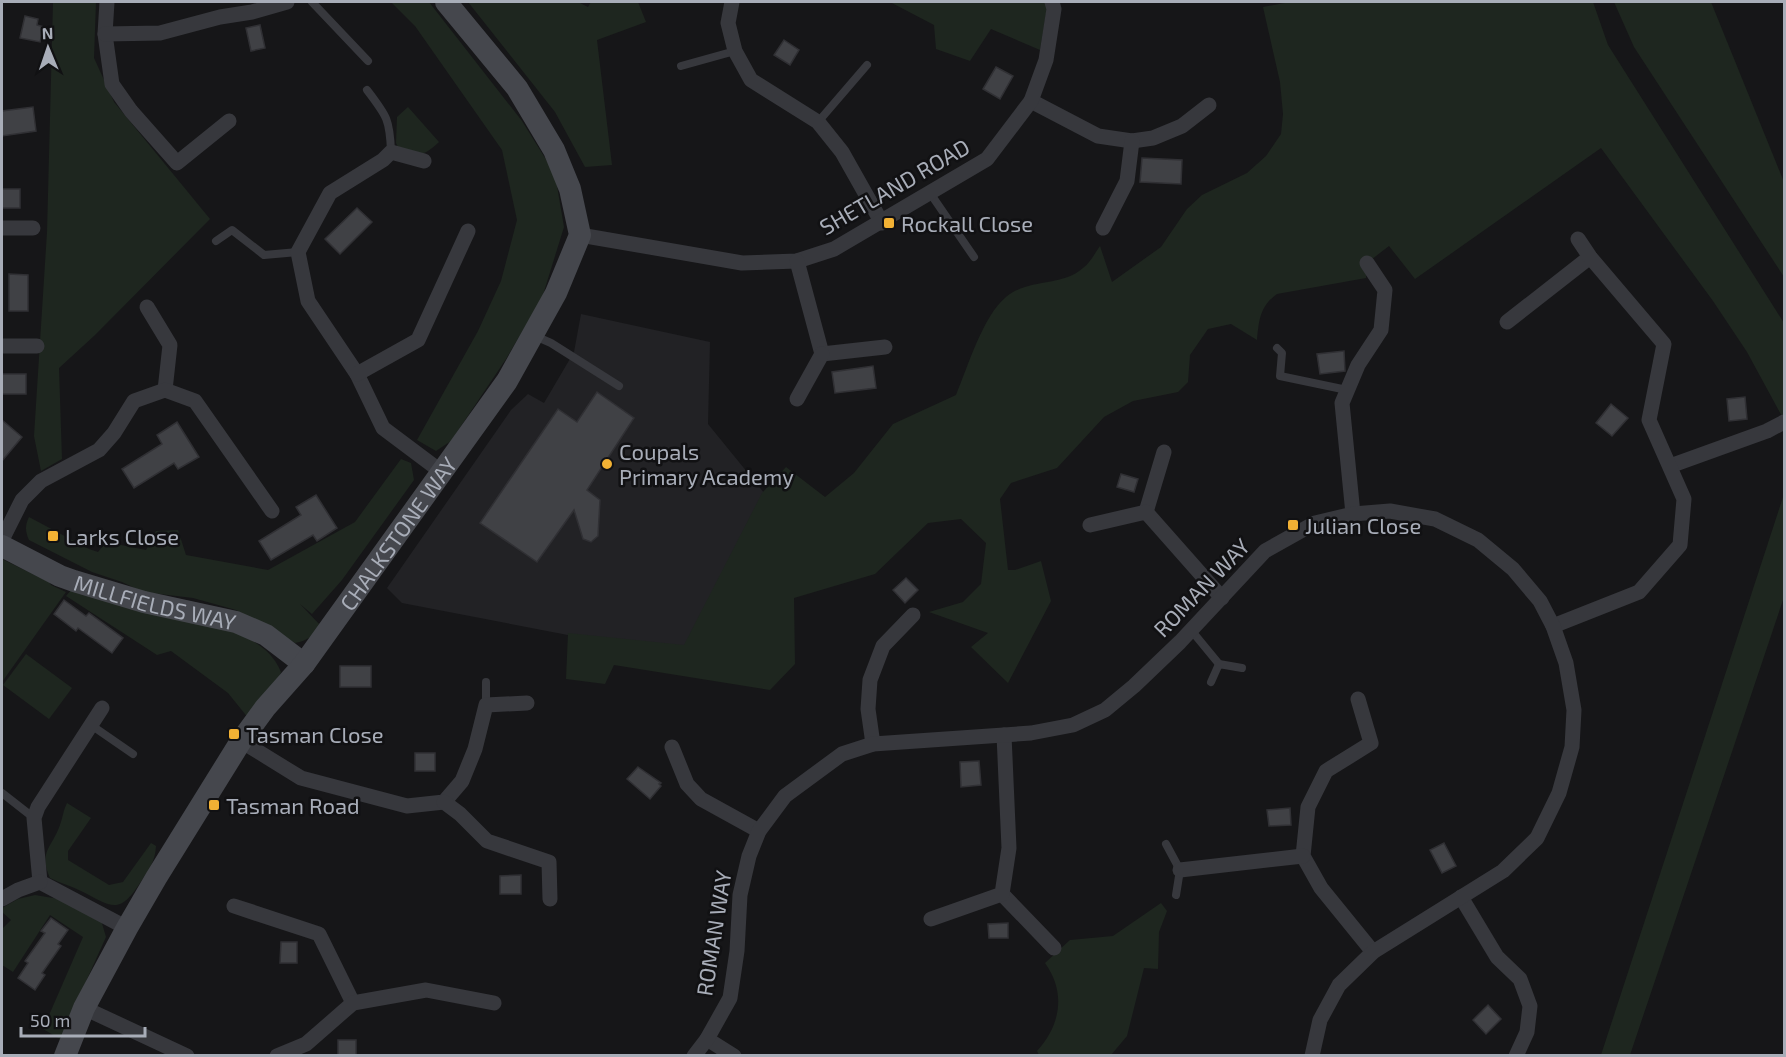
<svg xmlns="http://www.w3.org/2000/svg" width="1786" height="1057" font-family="'Exo 2',sans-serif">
  <rect width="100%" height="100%" fill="#161618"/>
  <polygon fill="#222225" points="581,314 710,342 708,424 774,505 713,663 402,603 387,588 511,410 528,394 544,403 574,352"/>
  <g fill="#1e261f">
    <polygon points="53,2 96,2 94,58 114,102 210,219 95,335 59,368 62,459 41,471 34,436 47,232"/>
    <polygon points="391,2 429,2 522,121 555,174 564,227 542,298 506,359 451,441 436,451 417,440 478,331 501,281 517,220 502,150 415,26"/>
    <polygon points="468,2 578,2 588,7 591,2 638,2 646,22 597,40 612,165 585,167 555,112"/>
    <polygon points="890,2 1048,2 1040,50 991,29 970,61 936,49 934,25"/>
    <path d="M1290 2H1593L1608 45 1784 323V420L1747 352 1713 301 1601 148 1415 279 1389 246 1367 263 1366 278 1277 294C1260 306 1259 320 1257 340L1231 324 1208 329 1190 355 1188 382 1178 392 1133 401 1104 417 1057 468 1011 483 1000 499 1008 570H1015L1041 561 1051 601 1008 683 971 647 988 633 929 612 963 602 981 584 986 543 961 519 928 523 875 574 794 598 795 664 770 690 614 665 605 684 566 679 568 633 684 645 762 493 786 467 825 497 854 473 893 424 956 395C968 366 983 316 1006 297 1028 278 1062 287 1083 268 1090 263 1095 253 1100 246L1112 282 1161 247 1187 209 1202 195 1247 173 1266 156 1281 134 1283 114 1280 82 1263 7Z"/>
    <polygon points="1614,2 1711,2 1784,182 1784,277 1634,47"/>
    <path d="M408 107 439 142C422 158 419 155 399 149L396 143 397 117Z"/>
    <path d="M401 459 411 463 414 480 342 580 312 614 300 604 321 626C313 635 308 641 295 643L236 610 193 598 143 592 122 582 92 572 29 540C25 531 25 525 29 517L89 549 98 552 106 542 146 550 156 531 178 530 186 555 268 570 355 522Z"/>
    <polygon points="1784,494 1784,597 1630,1055 1601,1055"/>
    <polygon points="2,559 49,582 51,585 66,592 2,682"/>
    <path d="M72 589 229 629C252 640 271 648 281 672L276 686 249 719 228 693 171 651 157 655 66 596Z"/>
    <polygon points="26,654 72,688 49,719 3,685"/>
    <path d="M67 803 91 818 68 851V860L109 885 123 882 151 843 156 846C155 862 150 867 142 880 119 916 113 907 81 891 71 886 60 883 50 878 38 851 52 848 60 825 63 817 63 811 67 803Z"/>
    <polygon points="35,895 65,900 101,920 106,937 60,1039 43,1029 83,937 50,915 13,972 2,965 2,929 11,920 2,912 2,908 18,899"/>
    <path d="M1161 903 1167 911 1159 932 1158 969 1144 968 1127 1036 1111 1055H1039L1037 1051C1061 1025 1066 992 1045 963L1070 940 1113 936Z"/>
  </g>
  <g fill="#404145" stroke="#303034" stroke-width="1.5">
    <polygon points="25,16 38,19 37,25 44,27 40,42 20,38"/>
    <polygon points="260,25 265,48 251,51 246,28"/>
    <polygon points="784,40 799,50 790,65 774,55"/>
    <polygon points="996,67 1013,76 1000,99 983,89"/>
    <polygon points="33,107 36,131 2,136 2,111"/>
    <polygon points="1142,158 1182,160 1181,184 1140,182"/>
    <rect x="2" y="189" width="18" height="19"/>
    <polygon points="357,208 372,222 340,254 325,239"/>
    <polygon points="9,274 28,275 28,311 9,311"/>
    <polygon points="1344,351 1345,371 1320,374 1317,354"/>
    <polygon points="873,366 876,388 835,393 832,372"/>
    <rect x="2" y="374" width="24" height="20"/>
    <polygon points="597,392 634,418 587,490 600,500 598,536 591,542 583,539 574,510 537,562 480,523 558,409 577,422"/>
    <polygon points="1745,397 1747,419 1729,421 1727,399"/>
    <polygon points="1611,404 1628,418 1612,436 1596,423"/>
    <polygon points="2,420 22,437 2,461"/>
    <polygon points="177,422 199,457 178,469 174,463 134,488 122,469 162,444 157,435"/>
    <polygon points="1121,474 1138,479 1134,492 1117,487"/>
    <polygon points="316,495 337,528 317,541 313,535 271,560 259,541 301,515 296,507"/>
    <polygon points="906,578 918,590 905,603 893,590"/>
    <polygon points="64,600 86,616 89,613 123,638 112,653 78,628 76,631 54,614"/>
    <rect x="340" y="666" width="31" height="21"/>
    <rect x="415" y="753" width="20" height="18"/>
    <polygon points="979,761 981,785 961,787 960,762"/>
    <polygon points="638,767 661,783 659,784 661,786 650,799 627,779"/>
    <polygon points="1290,808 1291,825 1269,826 1267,810"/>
    <polygon points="1444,843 1456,866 1442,873 1430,850"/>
    <polygon points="521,875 521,894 500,894 500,876"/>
    <polygon points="51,918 68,930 58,944 61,946 42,973 45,975 35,990 18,978 28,963 25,961 45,933 41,931"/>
    <polygon points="1008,923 1008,938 989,938 988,924"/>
    <polygon points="281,942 297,942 297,963 280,963"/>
    <polygon points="1488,1005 1501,1019 1486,1034 1473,1020"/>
    <rect x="338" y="1040" width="18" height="16"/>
  </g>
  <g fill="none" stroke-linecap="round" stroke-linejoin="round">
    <g stroke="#37383d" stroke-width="8">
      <polyline points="312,2 368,61"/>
      <polyline points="681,66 735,51"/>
      <path d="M367 90C387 116 390 120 391 152"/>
      <polyline points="818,122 867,65"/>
      <polyline points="930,193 974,257"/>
      <polyline points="216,241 232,230 264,255 298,252"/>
      <polyline points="535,336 551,343 619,386"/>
      <polyline points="1277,348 1282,353 1280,376 1347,390"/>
      <polyline points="1191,630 1219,664"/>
      <polyline points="486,682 486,705"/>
      <polyline points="1211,682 1219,664 1242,668"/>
      <polyline points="91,725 133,754"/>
      <polyline points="2,793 34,818"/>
      <polyline points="1166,844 1180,870 1176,895"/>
    </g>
    <g stroke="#37383d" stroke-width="15">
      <polyline points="107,2 105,34 112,84 131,111 177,163 229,121"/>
      <polyline points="732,2 728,23 735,51 751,80 818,122 842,152 882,223"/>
      <polyline points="105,34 160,33 220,17 252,12 287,2"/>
      <polyline points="1031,101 1098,136 1132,141 1153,138 1182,126 1209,105"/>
      <polyline points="424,161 391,152 383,160 330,193 298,252 308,301 357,374 383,428 443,473"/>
      <polyline points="2,228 33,228"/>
      <polyline points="1103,228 1127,181 1132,141"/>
      <polyline points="580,235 742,263 797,261 834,249 987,159 1031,101 1046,60 1054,9 1052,2"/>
      <polyline points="797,261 822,354"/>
      <polyline points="147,307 170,345 165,390"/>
      <polyline points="1507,322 1590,257"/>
      <polyline points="2,346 37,346"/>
      <polyline points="822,354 885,347"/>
      <polyline points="357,374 418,340 468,231"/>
      <polyline points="797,399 822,354"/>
      <polyline points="1670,466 1767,431 1784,422"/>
      <polyline points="1146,512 1164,452"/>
      <polyline points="1353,514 1342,403 1358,365 1381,330 1385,290 1367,263"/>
      <polyline points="1090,525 1146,512 1222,598"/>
      <polyline points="2,540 22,500 41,481 99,450 114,433 134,401 165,390 195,401 272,511"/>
      <polyline points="1553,626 1639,592 1680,545 1684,499 1649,420 1664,344 1590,257 1578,239"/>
      <polyline points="1358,699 1371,743 1326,771 1308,807 1303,856 1321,888 1373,952"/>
      <polyline points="102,708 38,807 34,818 40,882 127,928"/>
      <polyline points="241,741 301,778 407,806 444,802 462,781 475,749 486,705 527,703"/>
      <polyline points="873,744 868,709 870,680 883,646 913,615"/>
      <polyline points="672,747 687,784 701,799 759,831"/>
      <polyline points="444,802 460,814 487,841 549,862 550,899"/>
      <polyline points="1180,870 1303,856"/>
      <polyline points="1002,894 1054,948"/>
      <polyline points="1461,897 1497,957 1520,979 1530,1006 1527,1032 1516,1056"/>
      <polyline points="2,899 18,890 40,882"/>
      <polyline points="234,906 319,934 353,1003"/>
      <polyline points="931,919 1002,894 1009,848 1004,735"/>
      <polyline points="84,1008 187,1056"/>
      <polyline points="707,1039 734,1056"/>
      <polyline points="277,1056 306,1044 353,1003 426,990 494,1003"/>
      <polyline points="694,1056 707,1039 730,998 737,951 740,895 749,856 759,831 785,796 842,754 873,744 1031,733 1073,725 1105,710 1134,686 1180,642 1265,551 1315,523 1353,514 1390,511 1435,519 1478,540 1513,569 1540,601 1553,626 1566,663 1574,710 1572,747 1559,793 1537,838 1503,871 1373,952 1339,985 1320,1020 1312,1056"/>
    </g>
    <g stroke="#45474d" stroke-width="22">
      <path id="s1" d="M2 546 60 576 74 581 144 602 236 622 266 635 304 664"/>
      <path id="s2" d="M65 1056 84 1008 127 928 156 878 241 741 265 708 304 664 507 381 556 293 580 235 570 189 554 150 517 88 446 2"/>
    </g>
  </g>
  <g fill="#f2b134" stroke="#111113" stroke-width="2">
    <rect x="883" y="217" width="12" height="12" rx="3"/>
    <circle cx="607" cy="464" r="6"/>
    <rect x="1287" y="519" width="12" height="12" rx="3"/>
    <rect x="47" y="530" width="12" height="12" rx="3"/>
    <rect x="228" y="728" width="12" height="12" rx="3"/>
    <rect x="208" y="799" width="12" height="12" rx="3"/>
  </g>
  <g text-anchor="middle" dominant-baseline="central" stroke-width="5" stroke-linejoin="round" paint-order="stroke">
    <g font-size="22" fill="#a8adb8" stroke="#111113">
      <text transform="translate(894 186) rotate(-30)">SHETLAND ROAD</text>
      <text stroke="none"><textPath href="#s2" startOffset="622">CHALKSTONE WAY</textPath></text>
      <text transform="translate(1201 587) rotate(-46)">ROMAN WAY</text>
      <text stroke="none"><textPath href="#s1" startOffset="164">MILLFIELDS WAY</textPath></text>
      <text transform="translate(713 933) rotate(-81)">ROMAN WAY</text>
    </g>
    <g font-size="22" fill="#a8adb8" stroke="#111113" text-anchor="start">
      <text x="901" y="223">Rockall Close</text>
      <text x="619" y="451">Coupals<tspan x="619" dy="25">Primary Academy</tspan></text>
      <text x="1305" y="525">Julian Close</text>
      <text x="65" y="536">Larks Close</text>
      <text x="246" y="734">Tasman Close</text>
      <text x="226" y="805">Tasman Road</text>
    </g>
  </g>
  <rect width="1786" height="1057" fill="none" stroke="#a8adb8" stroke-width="6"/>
  <g transform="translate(48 48) rotate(358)" stroke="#111113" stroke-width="4.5" paint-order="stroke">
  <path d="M0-4.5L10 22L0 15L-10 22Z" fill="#a8adb8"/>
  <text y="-9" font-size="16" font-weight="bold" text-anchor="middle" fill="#a8adb8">N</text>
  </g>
  <path d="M21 1027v9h124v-9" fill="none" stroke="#a8adb8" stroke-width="3"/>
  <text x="30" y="1027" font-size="18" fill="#a8adb8" stroke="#111113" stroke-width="4.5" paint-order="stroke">50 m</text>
</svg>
